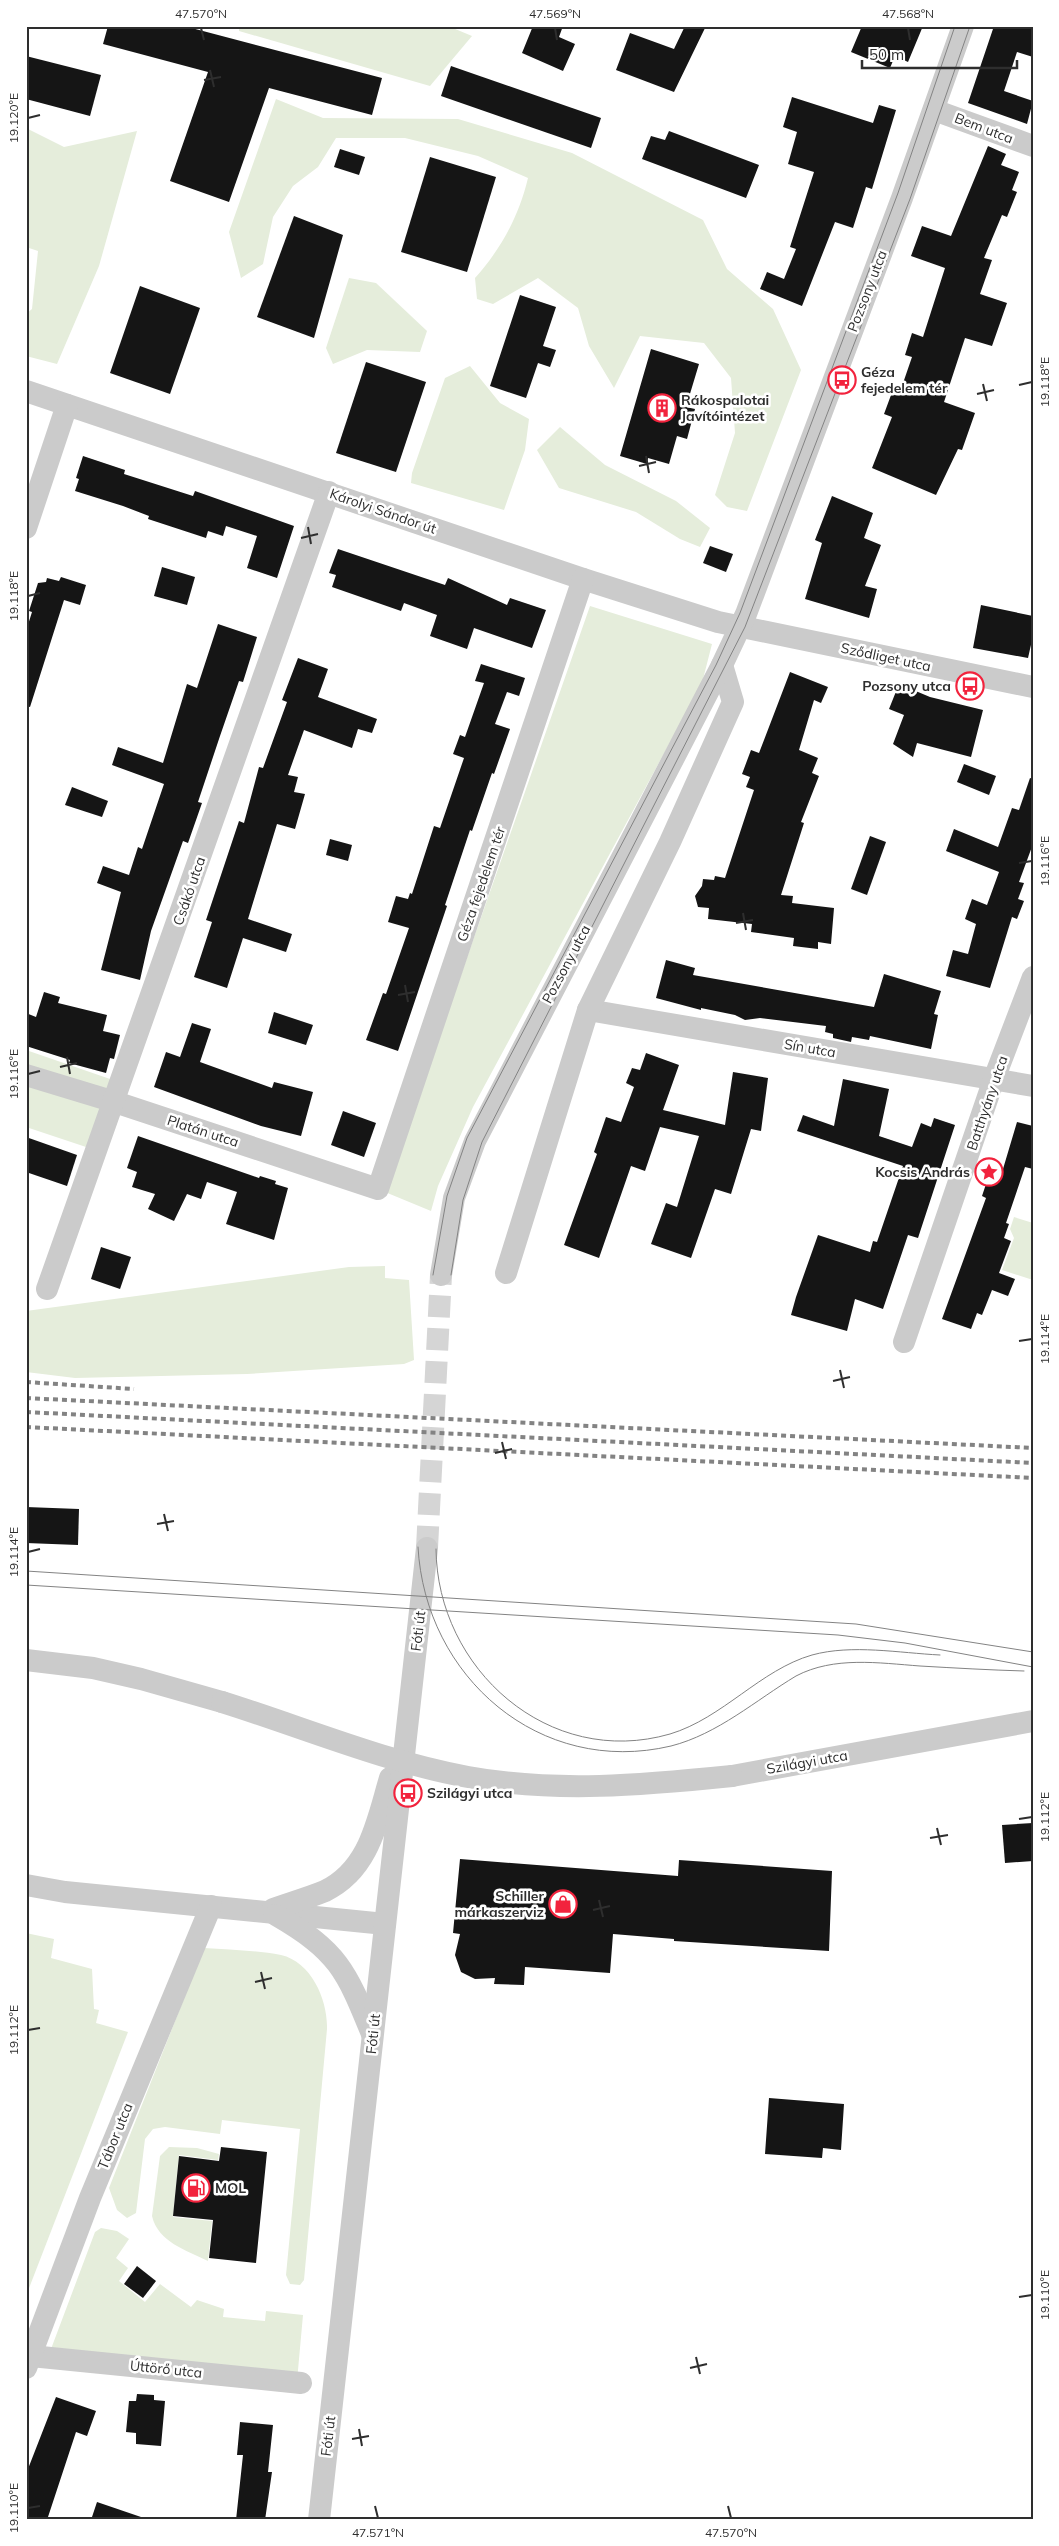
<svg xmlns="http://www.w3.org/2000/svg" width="1059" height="2546" font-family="Mulish,sans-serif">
  <rect width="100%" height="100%" fill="#fff"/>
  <g fill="#e5eddb">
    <polygon points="239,26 448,26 472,36 430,86 239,31"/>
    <path d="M276 99 323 118 458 119 572 153 703 220 727 269 773 309 801 370 747 511 727 507 715 495 735 433 731 378 704 343 640 336 614 388 589 346 578 308 538 278 493 304 477 299 475 278C501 249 519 216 528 178L478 156 405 138H336L318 167 293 186 273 217 263 264 241 278 229 232Z"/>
    <polygon points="26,128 64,147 137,131 99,266 57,364 26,356 26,314 32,309 38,251 26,247"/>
    <polygon points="349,278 376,283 427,331 420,352 367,350 333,364 326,348"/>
    <polygon points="470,366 500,403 529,419 525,450 504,510 411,483 412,473 445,378"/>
    <polygon points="560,427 605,465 676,501 710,528 700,547 680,539 636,512 559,488 537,450"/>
    <polygon points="590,606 712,644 702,683 473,1107 438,1186 431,1211 385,1192"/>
    <polygon points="26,1050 113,1080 89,1148 26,1127"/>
    <polygon points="1014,1217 1033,1223 1033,1280 1002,1270 1014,1238 1010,1229"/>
    <polygon points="385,1266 385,1278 409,1280 414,1360 404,1364 247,1374 75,1378 26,1372 26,1311 349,1267"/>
    <polygon points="26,1933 54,1939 51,1958 92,1969 94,2009 99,2010 96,2023 128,2032 26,2296"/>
    <path d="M204 1948C229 1950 257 1950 281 1955 312 1962 328 2001 327 2029L304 2280 300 2285 290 2284 286 2275 300 2129 222 2120 220 2134 165 2127 153 2129 145 2139 136 2213 127 2218 117 2210 109 2188Z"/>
    <path d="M169 2147 197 2148 219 2154 218 2160 179 2155 173 2217 212 2221 208 2261C186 2250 158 2242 152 2216L160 2156Z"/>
    <polygon points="101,2228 117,2231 129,2239 116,2258 128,2268 119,2281 145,2302 160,2284 191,2307 197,2300 224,2309 223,2317 265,2321 266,2311 303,2315 296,2392 51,2349 95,2232"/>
  </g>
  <g fill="#151515">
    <polygon points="108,26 184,26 382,78 372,115 269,88 229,202 170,181 208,72 103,44"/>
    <polygon points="533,26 563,26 559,37 575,44 563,71 522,53"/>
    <polygon points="685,26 706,26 674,92 616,70 630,33 674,49"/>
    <polygon points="862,26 923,26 908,62 895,56 890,68 851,52"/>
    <polygon points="994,26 1033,26 1033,57 1017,52 1004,91 1033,101 1027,124 968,103"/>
    <polygon points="26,56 101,75 90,116 26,99"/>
    <polygon points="451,66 601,118 591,148 441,96"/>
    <polygon points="792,97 873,123 879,105 896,110 872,189 866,187 853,228 835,222 802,306 760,289 767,272 784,279 796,249 790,247 814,172 788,164 797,132 783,127"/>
    <polygon points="669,131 759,165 746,198 642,159 651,136 665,140"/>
    <polygon points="988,146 1006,154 1001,165 1019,172 1012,190 1017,192 1007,217 1002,215 984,258 992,260 980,294 1007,303 992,346 965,338 944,402 975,413 962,450 958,449 936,495 872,468 892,417 884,414 894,387 901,389 912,357 905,355 912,333 923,337 945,268 911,256 922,226 951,236"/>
    <polygon points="340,149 365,157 359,175 334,167"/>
    <polygon points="430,157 496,177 467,272 401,252"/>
    <polygon points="294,216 343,235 314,338 257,317"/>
    <polygon points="140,286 200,308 170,394 110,373"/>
    <polygon points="520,295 556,307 543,346 556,350 550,367 538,363 526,398 490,386"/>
    <polygon points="651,349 699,364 686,407 695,409 687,439 677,436 669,464 648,458 647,464 620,456"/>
    <polygon points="366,362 426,382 396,472 336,453"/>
    <polygon points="83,456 125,470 124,474 193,496 195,491 294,526 277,578 247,568 257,536 226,526 223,536 208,531 206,538 148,519 149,516 123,506 75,491 79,479 76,478"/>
    <polygon points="832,496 873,513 864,538 881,545 865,586 877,589 869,618 805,599 822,543 815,540"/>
    <polygon points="710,546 733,554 726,572 703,563"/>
    <polygon points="338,549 445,585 448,578 507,605 510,598 546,610 532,648 474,628 467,649 430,636 437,615 404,603 401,611 332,587 336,575 329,573"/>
    <polygon points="162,567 195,577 187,605 154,596"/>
    <polygon points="61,577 86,585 80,605 64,600 30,707 26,706 26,631 32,612 29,611 38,583 46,582 47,578 59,581"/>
    <polygon points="981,605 1033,616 1033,636 1028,658 973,648"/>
    <polygon points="218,624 257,637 243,682 239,681 220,736 198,802 202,803 188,843 183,841 151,931 140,980 101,970 121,892 97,883 103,866 129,875 138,847 142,849 164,784 112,765 118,747 163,763 187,684 197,688"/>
    <polygon points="298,658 328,669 318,697 377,719 372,733 358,729 352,748 304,730 288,775 298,777 294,792 305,794 295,829 277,824 248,919 292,934 286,952 243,938 227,988 194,977 212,922 206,920 239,821 244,823 259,767 263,768 287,702 282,700"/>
    <polygon points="481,664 525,678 519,696 507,692 495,724 510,729 494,774 492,773 472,831 470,830 445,905 447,906 398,1051 366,1040 383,993 386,994 409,928 388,922 396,896 408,899 410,893 412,894 434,826 440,828 464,758 453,754 460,735 465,737 484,683 475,681"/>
    <polygon points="790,672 828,687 821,703 814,700 799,750 818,758 812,773 819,776 801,822 804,823 781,895 793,896 792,903 834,908 831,944 818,942 818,949 793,946 794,938 751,932 752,924 708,919 709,908 698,907 695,896 702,886 703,879 714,880 715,876 725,878 754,790 746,787 750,777 742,774 751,750 759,753"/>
    <polygon points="899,684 930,697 983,710 971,757 917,743 913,757 893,744 904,715 889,709"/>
    <polygon points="964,764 996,776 989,795 957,782"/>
    <polygon points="1030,778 1033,779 1033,844 1019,882 1024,883 1018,899 1024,901 1017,919 1012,917 990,988 946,976 953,950 968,954 976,924 965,919 972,899 987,905 999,872 946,851 954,829 998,847 1012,808 1019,810"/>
    <polygon points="72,787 108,801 102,817 65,805"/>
    <polygon points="870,836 886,842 867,895 851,889"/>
    <polygon points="330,839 352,845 348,861 326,855"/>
    <polygon points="666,960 695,968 693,975 874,1007 884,974 941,991 934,1014 938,1015 931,1049 870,1036 869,1040 852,1037 851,1042 833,1038 833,1034 825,1032 826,1026 760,1018 745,1020 735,1015 701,1008 701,1010 656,998"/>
    <polygon points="44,992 60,997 58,1003 107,1015 103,1031 120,1035 114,1059 110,1058 106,1073 69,1063 70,1060 26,1046 26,1013 36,1017"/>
    <polygon points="274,1012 313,1025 306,1045 268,1033"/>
    <polygon points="192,1023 211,1029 200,1062 272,1088 274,1082 313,1092 301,1136 261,1126 154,1087 166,1052 180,1057"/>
    <polygon points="646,1053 679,1065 663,1110 725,1125 733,1072 768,1078 761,1131 751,1129 731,1194 715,1189 691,1258 651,1244 666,1203 677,1207 699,1136 660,1127 645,1171 631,1166 599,1258 564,1245 597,1154 594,1152 606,1117 621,1122 634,1087 626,1083 632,1068 640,1070"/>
    <polygon points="843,1079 889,1089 879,1136 912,1147 921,1123 931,1127 934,1118 955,1125 918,1238 908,1235 883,1309 855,1299 847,1331 791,1315 796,1297 818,1235 870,1252 873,1241 877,1242 903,1166 797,1131 803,1115 834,1126"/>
    <polygon points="343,1111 376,1123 364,1157 331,1145"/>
    <polygon points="1017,1122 1033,1126 1033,1169 1025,1167 1006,1223 1009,1224 1004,1238 1011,1241 999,1273 1015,1279 1008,1296 992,1290 982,1315 977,1313 971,1329 942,1319 986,1198 982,1196 992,1166 1003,1169"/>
    <polygon points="138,1136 259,1178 260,1176 276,1181 275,1184 288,1188 274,1240 226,1224 237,1192 207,1182 201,1199 187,1194 174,1221 148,1209 155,1194 132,1187 137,1172 127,1168"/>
    <polygon points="26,1137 77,1155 67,1186 26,1172"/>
    <polygon points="101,1247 131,1257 120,1289 91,1279"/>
    <polygon points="26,1507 79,1509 78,1545 26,1543"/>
    <polygon points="1033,1823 1033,1861 1005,1863 1002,1825"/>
    <polygon points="460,1859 678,1876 679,1860 832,1871 829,1951 674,1941 674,1939 613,1934 610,1973 525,1967 524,1985 494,1984 495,1978 475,1979 461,1972 455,1955 460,1934 453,1933"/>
    <polygon points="769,2098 844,2104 841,2150 823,2148 822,2158 765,2154"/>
    <polygon points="221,2147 267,2152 256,2263 209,2258 213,2220 173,2216 179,2156 219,2161"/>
    <polygon points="137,2266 156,2281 143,2298 124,2284"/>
    <polygon points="137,2394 154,2395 154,2400 165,2401 161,2446 136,2444 136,2433 126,2432 129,2401 136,2401"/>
    <polygon points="56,2397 96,2411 87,2436 76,2432 47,2520 26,2520 26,2474"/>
    <polygon points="240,2422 273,2425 268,2472 272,2472 265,2520 236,2520 243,2455 237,2455"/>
    <polygon points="97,2502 141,2517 140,2520 91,2520"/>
  </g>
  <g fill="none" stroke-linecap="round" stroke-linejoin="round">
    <polyline stroke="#d5d5d5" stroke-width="22" stroke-dasharray="22 11" stroke-linecap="butt" points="427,1548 441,1275"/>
    <g stroke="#cbcbcb" stroke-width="22">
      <polyline points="934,110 1033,146"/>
      <polyline points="26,391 583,579 718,622 1033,687"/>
      <polyline points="26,528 67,405"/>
      <polyline points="588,1010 1033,1086"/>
      <polyline points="26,1075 115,1102 378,1189 583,579"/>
      <polyline points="506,1273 588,1010 670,842 733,702 722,665"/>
      <polyline points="441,1275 454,1198 475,1141 722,665 746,614 902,198 963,26"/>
      <polyline points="47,1289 329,492"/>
      <polyline points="904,1342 994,1079 1033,977"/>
      <polyline points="26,1660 93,1668 141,1679 222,1702"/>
      <polyline points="732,1776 1033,1721"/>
      <polyline points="26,1885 65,1892 385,1924"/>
      <path d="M273 1909C290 1903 308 1898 325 1891 370 1869 377 1821 390 1778"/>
      <path d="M276 1915C338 1951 346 1970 372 2034"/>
      <polyline points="31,2356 301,2383"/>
      <polyline points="26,2368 90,2198 211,1906"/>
      <polyline points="319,2520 427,1548"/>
    </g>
    <g stroke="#838383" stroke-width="1">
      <polyline points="433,1275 447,1196 467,1138 716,665 740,613 898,193 955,26"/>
      <polyline points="451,1275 463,1200 482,1142 745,627 910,199 970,26"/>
      <path d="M418 1547C425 1677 540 1777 671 1746 718 1734 756 1700 796 1676 834 1656 879 1663 920 1666 955 1668 989 1670 1024 1671"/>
      <path d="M436 1549C437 1669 549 1769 670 1734 723 1718 760 1670 812 1655 852 1644 899 1653 940 1655"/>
      <polyline points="26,1571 856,1624 1033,1652"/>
      <polyline points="26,1585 838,1635 905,1643 1033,1667"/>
    </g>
    <g stroke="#838383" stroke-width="4" stroke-dasharray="5 4" stroke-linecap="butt">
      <polyline points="26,1382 134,1389"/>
      <polyline points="26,1398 1033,1448"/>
      <polyline points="26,1412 1033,1463"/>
      <polyline points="26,1427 1033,1478"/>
    </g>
    <path stroke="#cbcbcb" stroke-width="22" d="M222 1702C302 1727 385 1762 468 1777 556 1793 643 1785 732 1776"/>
  </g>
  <path fill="none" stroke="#2e2e2e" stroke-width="2" d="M201 28 204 40M555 28 557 40M908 28 910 40M210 70 214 87M204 80 221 77M28 118 40 115M983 384 987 401M1019 385 1032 382M977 394 994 390M646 456 649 473M639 466 656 462M308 527 311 544M301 538 318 534M28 596 40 593M1019 863 1032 861M743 913 746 930M736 923 753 920M405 985 408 1002M398 995 415 992M67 1057 70 1074M60 1067 77 1063M28 1074 40 1071M1019 1341 1032 1339M840 1370 844 1388M833 1381 850 1377M502 1442 506 1459M495 1453 512 1449M164 1514 168 1531M157 1524 174 1521M28 1552 40 1549M1019 1819 1032 1817M937 1828 941 1845M930 1838 948 1835M599 1900 603 1917M593 1910 610 1906M261 1972 265 1989M255 1982 272 1978M28 2030 40 2028M1019 2297 1032 2295M696 2357 700 2374M690 2368 707 2364M359 2429 362 2446M352 2439 369 2436M375 2506 378 2518M728 2506 731 2518M28 2508 40 2506"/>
  <defs>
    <g id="bus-ring" transform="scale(1.4375)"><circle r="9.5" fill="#fff" stroke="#f2233d" stroke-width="1.5"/><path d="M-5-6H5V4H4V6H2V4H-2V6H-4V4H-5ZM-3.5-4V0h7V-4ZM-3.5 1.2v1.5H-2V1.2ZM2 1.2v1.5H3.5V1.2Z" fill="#f2233d"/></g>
    <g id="building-ring" transform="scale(1.4375)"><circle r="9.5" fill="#fff" stroke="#f2233d" stroke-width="1.5"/><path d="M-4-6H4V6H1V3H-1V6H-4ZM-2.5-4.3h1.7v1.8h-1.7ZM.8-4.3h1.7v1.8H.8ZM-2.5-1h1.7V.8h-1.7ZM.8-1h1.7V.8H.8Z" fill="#f2233d"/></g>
    <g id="sight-ring" transform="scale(1.4375)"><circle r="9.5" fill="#fff" stroke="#f2233d" stroke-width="1.5"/><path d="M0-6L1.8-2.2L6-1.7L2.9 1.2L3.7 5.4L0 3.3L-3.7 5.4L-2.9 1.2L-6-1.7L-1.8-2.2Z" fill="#f2233d"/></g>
    <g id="shop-ring" transform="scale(1.4375)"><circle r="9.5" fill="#fff" stroke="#f2233d" stroke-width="1.5"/><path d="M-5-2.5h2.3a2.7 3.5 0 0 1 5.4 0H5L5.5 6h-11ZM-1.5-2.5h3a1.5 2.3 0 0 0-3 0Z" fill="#f2233d"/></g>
    <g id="fuel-ring" transform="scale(1.4375)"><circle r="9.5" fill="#fff" stroke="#f2233d" stroke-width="1.5"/><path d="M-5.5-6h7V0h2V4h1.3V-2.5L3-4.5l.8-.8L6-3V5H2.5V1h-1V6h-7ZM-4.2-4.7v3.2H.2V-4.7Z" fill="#f2233d"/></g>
  </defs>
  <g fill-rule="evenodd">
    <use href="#bus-ring" x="842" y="380"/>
    <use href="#building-ring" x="662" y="408"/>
    <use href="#bus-ring" x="970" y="686"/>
    <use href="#sight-ring" x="989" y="1172"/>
    <use href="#bus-ring" x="408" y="1793"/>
    <use href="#shop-ring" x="563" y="1904"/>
    <use href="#fuel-ring" x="196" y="2188"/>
  </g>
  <g text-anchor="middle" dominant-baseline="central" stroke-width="5" stroke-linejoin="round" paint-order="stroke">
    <g font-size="14" fill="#2e2e2e" stroke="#fff">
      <text transform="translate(984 128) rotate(21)">Bem utca</text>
      <text transform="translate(867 291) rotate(-69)">Pozsony utca</text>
      <text transform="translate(383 511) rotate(19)">Károlyi Sándor út</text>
      <text transform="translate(886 657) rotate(12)">Sződliget utca</text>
      <text transform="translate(481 884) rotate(-71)">Géza fejedelem tér</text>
      <text transform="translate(189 891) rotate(-71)">Csákó utca</text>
      <text transform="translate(566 964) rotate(-62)">Pozsony utca</text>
      <text transform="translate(810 1048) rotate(10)">Sín utca</text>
      <text transform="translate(987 1103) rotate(-71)">Batthyány utca</text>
      <text transform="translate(203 1131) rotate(18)">Platán utca</text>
      <text transform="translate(418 1631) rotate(-83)">Fóti út</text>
      <text transform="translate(807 1762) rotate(-10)">Szilágyi utca</text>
      <text transform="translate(373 2034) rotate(-84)">Fóti út</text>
      <text transform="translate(115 2136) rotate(-68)">Tábor utca</text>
      <text transform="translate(166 2369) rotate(6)">Úttörő utca</text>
      <text transform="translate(328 2436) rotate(-83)">Fóti út</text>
    </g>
    <g font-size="14" font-weight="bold" fill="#2e2e2e" stroke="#fff" text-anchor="start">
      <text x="861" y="372">Géza<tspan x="861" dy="16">fejedelem tér</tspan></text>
      <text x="681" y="400">Rákospalotai<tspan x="681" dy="16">Javítóintézet</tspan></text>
      <text x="951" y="686" text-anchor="end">Pozsony utca</text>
      <text x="970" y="1172" text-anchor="end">Kocsis András</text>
      <text x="427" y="1793">Szilágyi utca</text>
      <text x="544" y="1896" text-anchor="end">Schiller<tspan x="544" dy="16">márkaszerviz</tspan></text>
      <text x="215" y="2188">MOL</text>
    </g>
  </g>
  <rect width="1059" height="2546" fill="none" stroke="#ffffff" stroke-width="55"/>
  <path d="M862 60v8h155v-8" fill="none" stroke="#2e2e2e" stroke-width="2.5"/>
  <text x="869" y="60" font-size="15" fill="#2e2e2e" stroke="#ffffff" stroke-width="4" paint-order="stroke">50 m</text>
  <rect x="28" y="28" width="1004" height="2490" fill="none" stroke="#2e2e2e" stroke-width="2"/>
  <g font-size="12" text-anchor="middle" fill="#2e2e2e">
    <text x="201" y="18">47.570°N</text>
    <text x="555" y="18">47.569°N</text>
    <text x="908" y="18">47.568°N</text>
    <text transform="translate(14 118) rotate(-90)" y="4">19.120°E</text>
    <text transform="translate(1045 382) rotate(-90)" y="4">19.118°E</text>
    <text transform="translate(14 596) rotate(-90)" y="4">19.118°E</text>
    <text transform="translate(1045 861) rotate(-90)" y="4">19.116°E</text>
    <text transform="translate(14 1074) rotate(-90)" y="4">19.116°E</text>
    <text transform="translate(1045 1339) rotate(-90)" y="4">19.114°E</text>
    <text transform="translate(14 1552) rotate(-90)" y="4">19.114°E</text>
    <text transform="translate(1045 1817) rotate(-90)" y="4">19.112°E</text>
    <text transform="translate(14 2030) rotate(-90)" y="4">19.112°E</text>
    <text transform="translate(1045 2295) rotate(-90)" y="4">19.110°E</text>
    <text transform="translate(14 2508) rotate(-90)" y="4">19.110°E</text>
    <text x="378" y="2537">47.571°N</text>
    <text x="731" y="2537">47.570°N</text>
  </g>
</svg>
